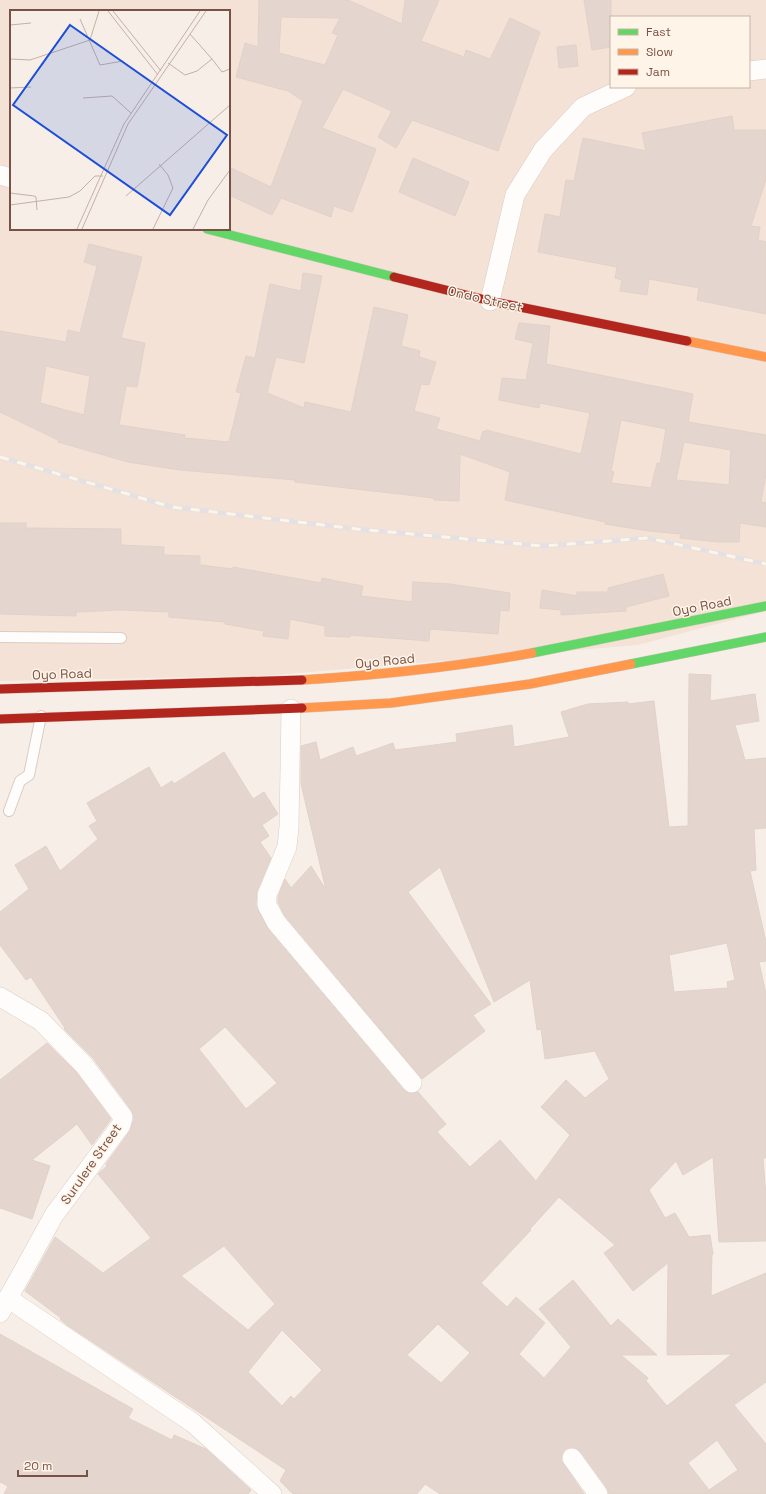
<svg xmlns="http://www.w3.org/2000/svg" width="766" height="1494" font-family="'Space Grotesk',sans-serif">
  <rect width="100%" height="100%" fill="#f7efe7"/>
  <path fill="#f3e2d5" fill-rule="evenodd" d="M0 0H766V611L638 645 262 676 0 681ZM11 11H229V229H11ZM611 17H749V87H611Z"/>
  <g fill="#e4d6ce" stroke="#e1d1c9" fill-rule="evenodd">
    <path d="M259 0H348L402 24 405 0H439L421 41 464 57 466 50 490 59 510 18 540 32 498 151 412 120 396 148 378 137 392 111 343 89 322 128 376 149 352 212 334 206 331 217 281 198 272 215 229 195V167L271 187 303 101 288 91 236 77 245 43 258 47ZM281 17 340 18 332 33 338 35 325 65 279 53Z"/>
    <polygon points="584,0 611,0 611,47 592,50"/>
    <polygon points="576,45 578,66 559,68 557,47"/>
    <polygon points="732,116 734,130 766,130 766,179 751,226 760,227 758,240 766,242 766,314 697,300 699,288 649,279 647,295 620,291 622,280 615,278 617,267 538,252 545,214 560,217 566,180 574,181 583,138 646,151 642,133"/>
    <polygon points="413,158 469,182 455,216 399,192"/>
    <path d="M89 244 142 257 121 338 145 343 137 387 126 386 119 425 185 435 184 438 229 442 241 393 236 392 246 356 255 358 270 284 301 291 303 273 322 276 304 363 276 357 267 393 304 408 305 402 351 412 374 307 408 315 401 346 420 351 419 357 436 362 429 385 421 384 414 411 440 418 436 429 480 441 483 431 486 432V430L581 454 590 413 540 403 539 408 499 400 502 378 526 380 533 343 515 339 519 323 550 326 546 364 693 394 688 422 766 435V474L761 502 766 503V527L740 523 739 542H719L680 538 681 534 649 531 605 524V522L505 500 510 472 460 454 459 501 434 500V498L295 482V480L180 470 128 462 58 442V440L0 412V331L66 342 68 330 80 333 97 266 84 262ZM46 366 90 376 84 415 40 403ZM621 420 666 429 660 464 657 463 651 488 611 483 614 472 611 471ZM684 442 731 450 729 485 676 480Z"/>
    <polygon points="0,523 26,523 26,528 121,529 121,545 164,547 164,555 200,556 200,565 233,569 233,567 321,583 322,578 341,582 363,586 361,596 412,602 413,582 450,584 510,593 509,611 500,610 498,634 430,629 429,641 350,635 350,637 325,636 325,626 290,619 288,639 263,636 264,631 225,624 225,622 169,617 169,612 121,610 76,612 76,616 0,614"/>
    <polygon points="663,574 669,596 626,607 626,611 561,615 561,610 540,608 542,590 577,596 577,592 608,592 608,588"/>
    <path d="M689 674 711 675 710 701 755 694 759 721 735 725 745 760 766 758V828L754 829 756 870 750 871 766 942V961L759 962 766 994V1158H763L766 1196V1241L719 1242 713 1157 683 1175 676 1161 649 1190 665 1218 675 1213 689 1237 710 1235 713 1254H712L711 1296 766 1273V1382L734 1405 766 1444V1494H609L607 1488 581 1452 571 1447 565 1449 562 1454 561 1460 584 1494H440L425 1484 417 1494H293L280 1481 286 1470 67 1325 60 1319 61 1318 25 1291 55 1237 103 1273 151 1238 98 1174 107 1166 106 1164 130 1131 134 1119 132 1111 93 1058 64 1029 65 1028 31 977 26 980 0 945V912L29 889 15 865 46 846 60 871 98 839 89 826 97 821 87 803 149 767 161 788 172 781 174 784 224 752 253 799 264 792 278 814 262 825 269 836 260 842 271 858 257 891 256 905 268 929 404 1090 409 1093 418 1092 446 1124 437 1132 470 1167 500 1140 536 1181 570 1135 541 1107 566 1080 585 1098 609 1079 595 1051 545 1059 541 1029 537 1030 530 980 494 1002 440 867 408 892 491 1004 473 1015 485 1031 422 1079 285 916 278 902V897L285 879 291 888 311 866 326 890 301 784V746L316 742 320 760 353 747 356 756 393 743 395 750 457 742 456 734 512 725 514 747 569 737 561 712 588 704 628 702V704L654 701 669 827 688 826ZM727 943 735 980 727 982 728 988 674 992 669 955ZM225 1027 277 1083 246 1109 199 1049ZM559 1197 615 1245 604 1253 633 1291 668 1263 667 1355 732 1354 667 1406 646 1381 648 1378 621 1355H657L618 1319 611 1326 573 1280 539 1309 571 1347 544 1378 519 1354 545 1323 516 1297 507 1307 481 1283 531 1230 530 1229ZM224 1246 275 1304 248 1330 181 1276ZM438 1324 470 1353 441 1383 407 1355ZM282 1330 322 1370 294 1399 291 1396 282 1406 248 1372ZM717 1440 738 1470 709 1490 688 1463Z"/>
    <polygon points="47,1043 76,1072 111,1119 92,1145 77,1124 32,1160 50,1166 32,1219 0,1208 0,1080"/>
    <polygon points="0,1334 133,1409 128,1418 172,1440 174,1435 206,1449 251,1490 248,1494 4,1494 8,1486 0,1482"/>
  </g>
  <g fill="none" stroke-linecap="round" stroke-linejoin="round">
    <g stroke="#d9ccc5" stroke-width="12">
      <g id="lane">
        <polyline points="0,637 121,638"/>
        <polyline points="9,811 20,781 29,775 41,716"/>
      </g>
    </g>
    <g stroke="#d9ccc5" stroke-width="20">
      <g id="street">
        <polyline points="749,71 766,69"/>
        <polyline points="0,175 11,178"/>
        <polyline points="490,301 515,195 543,150 583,107 626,87"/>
        <polyline points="291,709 289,827 287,847 267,895 267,905 276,922 412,1083"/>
        <polyline points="0,997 41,1021 84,1065 123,1117 121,1125 54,1215 0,1313"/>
        <polyline points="0,1302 9,1299 193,1423 272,1494"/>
        <polyline points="572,1458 598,1494"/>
      </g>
    </g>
    <g stroke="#d8cac3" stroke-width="10">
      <g id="fast">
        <polyline points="207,229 394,277"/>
        <polyline points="532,653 766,606"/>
        <polyline points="631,664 766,637"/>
      </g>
    </g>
    <g stroke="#d8cac3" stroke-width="10">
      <g id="slow">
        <polyline points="687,341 766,357"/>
        <path d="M302 680C380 675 456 667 532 653"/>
        <polyline points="302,708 391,703 530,684 631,664"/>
      </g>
    </g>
    <g stroke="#d8cac3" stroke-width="10">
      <g id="jam">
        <polyline points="394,277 490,301 687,341"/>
        <polyline points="0,689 302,680"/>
        <polyline points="0,719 302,708"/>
      </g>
    </g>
    <use href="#lane" stroke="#fefdfb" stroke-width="10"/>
    <use href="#street" stroke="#fefdfb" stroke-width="19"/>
    <use href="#fast" stroke="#63d668" stroke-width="9"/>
    <use href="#slow" stroke="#ff974d" stroke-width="9"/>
    <use href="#jam" stroke="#b3261e" stroke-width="9"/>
    <g stroke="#e3e1e4" stroke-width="4.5">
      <polyline id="rail" points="0,457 172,507 357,529 543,546 648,538 766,564"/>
    </g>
    <use href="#rail" stroke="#fff4e8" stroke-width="3" stroke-dasharray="9" stroke-linecap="butt"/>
  </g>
  <g text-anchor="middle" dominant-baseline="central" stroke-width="3" stroke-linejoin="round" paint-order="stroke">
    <g font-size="13" fill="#785245" stroke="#fff4e8">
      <text transform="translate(485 299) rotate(13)">Ondo Street</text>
      <text transform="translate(702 606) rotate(-11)">Oyo Road</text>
      <text transform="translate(385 661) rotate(-6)">Oyo Road</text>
      <text transform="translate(62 674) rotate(-2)">Oyo Road</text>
      <text transform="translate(91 1164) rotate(-55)">Surulere Street</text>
    </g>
  </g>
  <g transform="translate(10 10)">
    <rect width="220" height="220" fill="#f7efe7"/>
    <path fill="none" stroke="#c4b0a6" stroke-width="1" d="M98 1 148 65M103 1 151 61M70 9 90 55 113 51M0 15 21 13M0 49 20 50 80 30 89 1M202 49 212 62 220 59M158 53 175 65 187 61 202 49 180 24M0 78 21 77M73 88 102 86 121 103M0 183 24 186 26 187 27 200M116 186 220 95M0 195 59 187 70 181 85 166H93M67 219 114 114 190 1M72 219 118 114 196 1M143 219 163 178 158 165 149 154M183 219 198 190 220 160"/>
    <path fill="#1d4ed8" fill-opacity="0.15" stroke="#1d4ed8" stroke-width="2" d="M60 15 217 125 160 205 3 95Z"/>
    <rect width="220" height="220" fill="none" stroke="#785245" stroke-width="2"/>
  </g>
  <rect x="610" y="16" width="140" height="72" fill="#fff4e8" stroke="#c9b3a7"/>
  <rect x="618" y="29" width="20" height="6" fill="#63d668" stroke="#c9b3a7"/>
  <text x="646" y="36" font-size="12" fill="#785245">Fast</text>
  <rect x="618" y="49" width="20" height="6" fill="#ff974d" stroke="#c9b3a7"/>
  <text x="646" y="56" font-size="12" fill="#785245">Slow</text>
  <rect x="618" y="69" width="20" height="6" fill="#b3261e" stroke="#c9b3a7"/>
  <text x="646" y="76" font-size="12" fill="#785245">Jam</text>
  <path d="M18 1470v6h69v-6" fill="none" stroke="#785245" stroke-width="2"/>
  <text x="24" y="1470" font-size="12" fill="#785245" stroke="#fff4e8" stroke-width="3" paint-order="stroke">20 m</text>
</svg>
